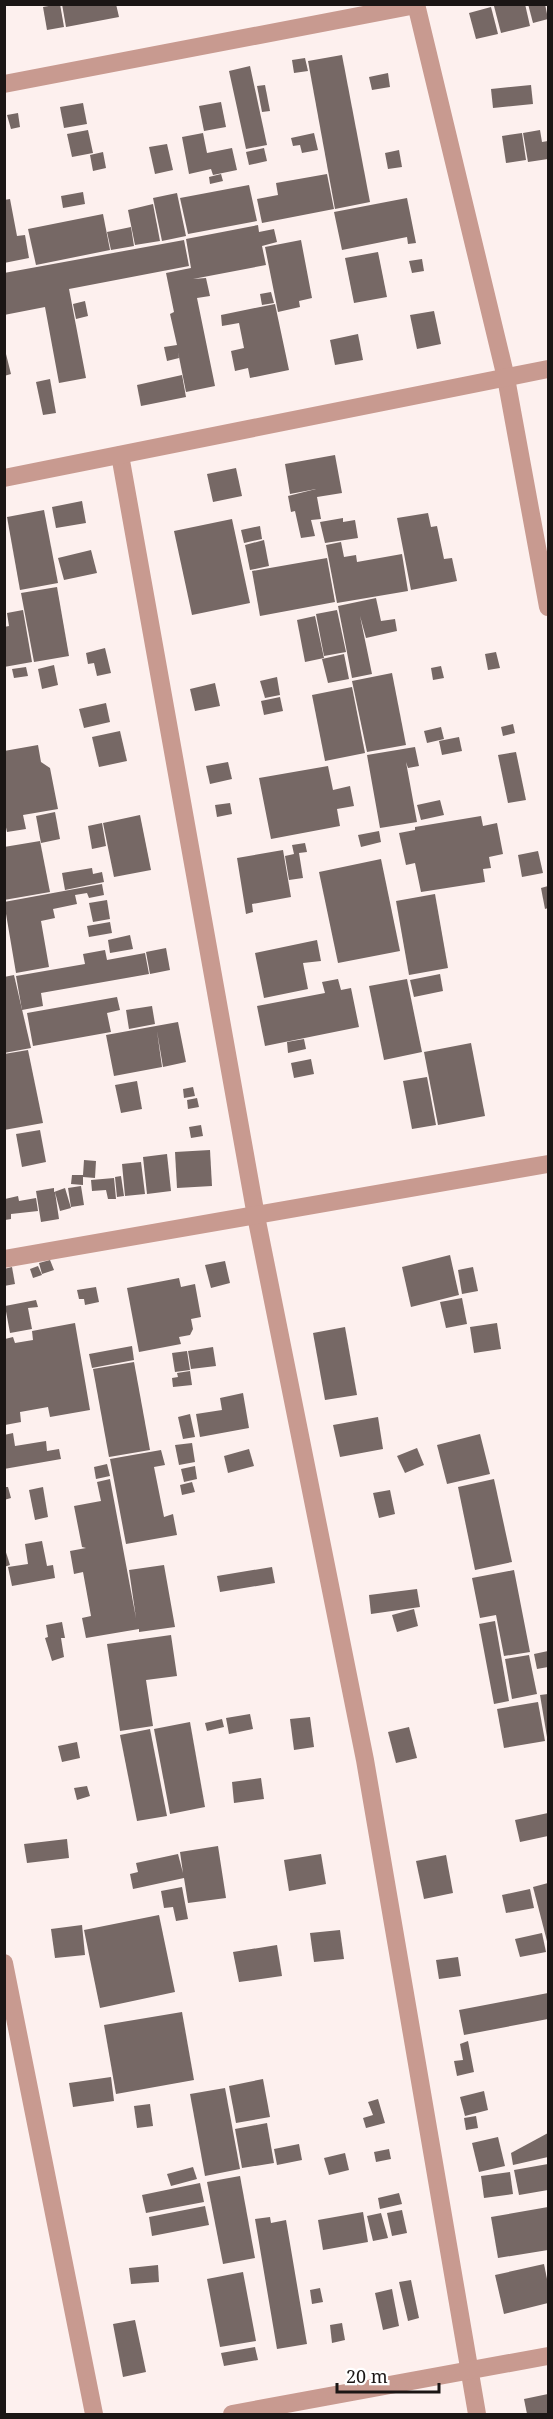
<svg xmlns="http://www.w3.org/2000/svg" width="553" height="2419" font-family="'Noto Serif',serif">
  <rect width="100%" height="100%" fill="#fdf0ee"/>
  <g fill="#766865">
    <polygon points="60,4 64,27 47,30 43,7"/>
    <polygon points="62,4 116,4 119,17 66,27"/>
    <polygon points="501,4 525,4 530,26 501,33 494,6"/>
    <polygon points="528,4 545,4 548,19 533,23"/>
    <polygon points="491,7 498,34 476,39 469,13"/>
    <polygon points="342,55 370,202 335,209 308,61"/>
    <polygon points="305,58 308,71 294,73 292,60"/>
    <polygon points="250,66 267,145 246,149 229,71"/>
    <polygon points="388,73 390,87 372,90 369,77"/>
    <polygon points="265,85 270,111 262,112 257,86"/>
    <polygon points="531,85 533,104 493,108 491,89"/>
    <polygon points="221,102 226,127 204,131 199,106"/>
    <polygon points="83,103 87,124 64,128 60,107"/>
    <polygon points="18,113 20,127 11,129 7,115"/>
    <polygon points="88,130 93,153 72,157 67,134"/>
    <polygon points="540,130 542,142 548,141 548,159 528,162 523,133"/>
    <polygon points="203,133 207,153 232,148 237,170 213,175 211,169 189,174 182,137"/>
    <polygon points="314,133 318,150 302,153 300,145 293,146 291,138"/>
    <polygon points="522,133 526,160 506,163 502,136"/>
    <polygon points="167,144 173,170 155,174 149,147"/>
    <polygon points="264,148 267,161 249,165 246,152"/>
    <polygon points="399,150 402,167 388,169 385,153"/>
    <polygon points="103,152 106,168 93,171 90,155"/>
    <polygon points="221,174 223,181 210,184 209,177"/>
    <polygon points="327,174 334,209 262,223 257,199 278,195 276,183"/>
    <polygon points="249,185 257,221 188,234 180,198"/>
    <polygon points="83,192 85,204 63,208 61,196"/>
    <polygon points="177,193 186,236 162,241 153,198"/>
    <polygon points="407,198 416,243 408,244 407,237 342,250 334,212"/>
    <polygon points="10,199 17,236 25,235 29,258 4,263 4,200"/>
    <polygon points="153,204 160,241 135,245 128,210"/>
    <polygon points="103,214 110,250 36,265 28,229"/>
    <polygon points="258,225 259,232 274,229 277,242 262,246 266,265 193,279 206,278 210,296 197,298 215,386 186,392 178,352 179,358 167,361 164,347 177,345 170,314 174,312 166,273 191,268 186,239"/>
    <polygon points="131,227 134,246 111,250 107,232"/>
    <polygon points="184,240 189,266 69,289 86,378 59,383 45,307 4,315 4,273"/>
    <polygon points="301,240 312,298 299,301 300,307 278,312 265,247"/>
    <polygon points="378,252 387,297 354,303 345,258"/>
    <polygon points="422,259 424,271 412,273 409,261"/>
    <polygon points="271,292 274,303 262,305 260,294"/>
    <polygon points="85,301 88,316 76,319 73,304"/>
    <polygon points="275,304 289,370 250,378 248,368 235,371 231,351 244,348 239,323 222,326 221,315"/>
    <polygon points="434,311 441,344 417,349 410,315"/>
    <polygon points="358,334 363,360 335,365 330,340"/>
    <polygon points="4,346 11,374 4,376"/>
    <polygon points="182,375 186,397 141,406 137,385"/>
    <polygon points="50,379 56,413 43,415 36,382"/>
    <polygon points="335,455 342,493 317,497 321,519 311,520 315,536 301,538 295,511 291,512 288,496 316,489 290,494 285,464"/>
    <polygon points="236,468 242,496 213,502 207,474"/>
    <polygon points="82,501 86,523 56,528 52,507"/>
    <polygon points="44,510 58,583 20,590 7,517"/>
    <polygon points="428,513 431,527 437,526 444,559 452,558 457,581 411,590 397,518"/>
    <polygon points="343,518 343,522 355,520 358,538 325,543 320,522"/>
    <polygon points="232,519 250,603 192,615 174,531"/>
    <polygon points="260,526 262,539 244,543 241,530"/>
    <polygon points="264,540 269,566 250,570 245,545"/>
    <polygon points="341,542 344,557 356,555 357,562 402,554 408,591 337,603 326,545"/>
    <polygon points="91,550 97,573 64,580 58,558"/>
    <polygon points="327,558 335,602 260,616 252,571"/>
    <polygon points="57,587 69,656 34,662 21,593"/>
    <polygon points="376,598 381,621 395,619 397,631 366,638 360,616 372,674 352,678 338,606"/>
    <polygon points="23,610 32,662 4,667 4,627 9,626 7,613"/>
    <polygon points="337,610 346,652 324,656 316,614"/>
    <polygon points="315,616 324,658 305,662 297,620"/>
    <polygon points="105,648 111,673 97,676 94,663 88,664 86,653"/>
    <polygon points="496,652 500,668 488,670 485,654"/>
    <polygon points="344,654 349,679 328,683 322,659"/>
    <polygon points="54,665 58,685 42,689 38,669"/>
    <polygon points="441,666 444,678 433,680 431,668"/>
    <polygon points="26,667 28,676 14,678 12,669"/>
    <polygon points="392,673 406,745 367,752 352,681"/>
    <polygon points="277,677 280,695 265,698 260,681"/>
    <polygon points="215,683 220,706 195,711 190,689"/>
    <polygon points="352,687 365,753 325,761 312,695"/>
    <polygon points="280,697 283,711 264,715 261,701"/>
    <polygon points="106,703 110,722 84,728 79,709"/>
    <polygon points="513,724 515,733 503,736 501,727"/>
    <polygon points="441,727 444,739 427,743 424,731"/>
    <polygon points="120,731 127,761 99,767 92,737"/>
    <polygon points="459,737 462,751 442,755 439,741"/>
    <polygon points="38,745 41,762 50,768 58,809 23,815 26,829 7,832 4,818 4,751"/>
    <polygon points="415,747 419,766 408,768 406,762 417,822 380,828 367,755"/>
    <polygon points="516,752 526,800 508,803 498,755"/>
    <polygon points="228,762 232,779 210,784 206,766"/>
    <polygon points="328,766 333,790 350,786 354,806 337,809 340,826 271,839 259,778"/>
    <polygon points="440,800 444,815 421,820 417,805"/>
    <polygon points="230,803 232,814 217,817 215,805"/>
    <polygon points="55,812 60,839 41,843 36,816"/>
    <polygon points="140,815 151,870 114,877 103,823"/>
    <polygon points="481,816 483,826 497,823 503,854 489,857 491,868 483,869 485,882 421,892 415,863 406,865 399,833 415,830 415,827"/>
    <polygon points="102,823 106,846 92,849 88,826"/>
    <polygon points="379,831 381,842 361,847 358,835"/>
    <polygon points="40,841 50,892 4,900 4,847"/>
    <polygon points="305,843 307,852 299,853 303,878 289,880 285,856 294,854 292,845"/>
    <polygon points="283,850 291,897 252,904 253,912 246,914 237,858"/>
    <polygon points="538,851 543,873 522,877 518,855"/>
    <polygon points="381,859 400,951 338,963 319,872"/>
    <polygon points="92,868 93,874 102,872 104,882 65,890 62,873"/>
    <polygon points="102,884 104,895 89,898 87,893 75,895 77,904 53,909 55,918 41,921 49,967 16,973 4,902"/>
    <polygon points="548,886 548,908 545,909 541,888"/>
    <polygon points="435,894 448,968 409,975 396,901"/>
    <polygon points="107,900 110,919 93,922 89,903"/>
    <polygon points="110,922 112,933 89,937 87,926"/>
    <polygon points="130,935 133,949 110,953 108,940"/>
    <polygon points="317,940 321,961 303,963 308,989 264,998 255,953"/>
    <polygon points="166,948 170,970 150,974 146,952"/>
    <polygon points="105,950 107,960 145,953 149,974 41,993 43,1006 22,1010 16,976 85,964 83,954"/>
    <polygon points="440,974 443,991 414,997 410,980"/>
    <polygon points="14,975 31,1048 4,1053 4,977"/>
    <polygon points="338,979 341,990 351,988 359,1027 265,1046 257,1006 325,993 322,982"/>
    <polygon points="407,979 422,1052 384,1060 369,986"/>
    <polygon points="117,997 120,1010 107,1013 111,1032 33,1046 27,1013"/>
    <polygon points="152,1006 155,1024 129,1029 126,1010"/>
    <polygon points="178,1022 186,1062 163,1067 157,1031 162,1067 114,1076 106,1035"/>
    <polygon points="304,1039 306,1049 288,1053 287,1042"/>
    <polygon points="471,1043 485,1116 438,1125 424,1052"/>
    <polygon points="28,1050 43,1123 4,1130 4,1054"/>
    <polygon points="311,1059 314,1074 294,1078 291,1063"/>
    <polygon points="427,1077 436,1125 412,1129 403,1081"/>
    <polygon points="137,1081 142,1109 121,1113 115,1085"/>
    <polygon points="193,1087 195,1096 184,1098 183,1089"/>
    <polygon points="197,1098 199,1107 188,1109 187,1100"/>
    <polygon points="201,1125 203,1136 191,1138 189,1127"/>
    <polygon points="40,1130 46,1162 22,1167 16,1134"/>
    <polygon points="210,1150 212,1186 177,1188 175,1152"/>
    <polygon points="167,1154 171,1191 147,1194 143,1157"/>
    <polygon points="84,1160 96,1161 95,1178 83,1177 83,1185 71,1184 72,1175 83,1175"/>
    <polygon points="141,1162 145,1194 125,1196 122,1164"/>
    <polygon points="121,1176 124,1196 117,1197 115,1177"/>
    <polygon points="114,1178 116,1199 108,1199 106,1190 92,1191 91,1180"/>
    <polygon points="81,1186 84,1205 71,1207 68,1188"/>
    <polygon points="54,1188 54,1192 65,1188 71,1208 60,1211 55,1192 59,1219 41,1222 36,1191"/>
    <polygon points="18,1196 19,1201 36,1198 38,1211 11,1214 11,1219 5,1220 5,1199"/>
    <polygon points="450,1255 459,1295 411,1307 402,1267"/>
    <polygon points="50,1260 54,1270 42,1274 39,1263"/>
    <polygon points="225,1261 230,1283 211,1288 205,1265"/>
    <polygon points="38,1266 42,1275 33,1278 30,1269"/>
    <polygon points="12,1267 15,1284 4,1286 4,1269"/>
    <polygon points="473,1267 478,1291 462,1294 458,1270"/>
    <polygon points="179,1278 181,1287 195,1284 201,1317 191,1319 193,1329 190,1335 179,1337 181,1344 139,1352 127,1288"/>
    <polygon points="96,1287 99,1302 85,1305 84,1299 79,1299 77,1290"/>
    <polygon points="462,1298 467,1324 446,1328 440,1302"/>
    <polygon points="36,1300 38,1307 28,1308 32,1329 10,1333 5,1306"/>
    <polygon points="75,1323 90,1410 50,1417 48,1407 20,1412 21,1422 5,1425 5,1339 13,1337 15,1343 33,1340 32,1331"/>
    <polygon points="497,1323 501,1349 474,1353 470,1327"/>
    <polygon points="345,1327 357,1395 325,1400 313,1333"/>
    <polygon points="132,1346 134,1360 92,1368 89,1354"/>
    <polygon points="213,1347 216,1366 191,1369 188,1351"/>
    <polygon points="187,1351 190,1370 175,1372 172,1353"/>
    <polygon points="134,1362 150,1450 109,1457 93,1369"/>
    <polygon points="190,1371 192,1385 173,1387 172,1378 178,1377 177,1373"/>
    <polygon points="243,1393 249,1428 200,1437 196,1414 222,1410 220,1398"/>
    <polygon points="190,1414 195,1437 183,1439 178,1417"/>
    <polygon points="378,1417 383,1449 340,1457 333,1425"/>
    <polygon points="13,1433 15,1446 46,1441 47,1451 59,1449 61,1459 4,1469 4,1435"/>
    <polygon points="480,1434 490,1474 447,1484 437,1445"/>
    <polygon points="192,1443 195,1462 179,1465 175,1445"/>
    <polygon points="417,1448 424,1465 405,1473 397,1456"/>
    <polygon points="249,1449 254,1466 228,1473 224,1456"/>
    <polygon points="161,1450 165,1465 154,1467 164,1517 173,1514 177,1535 126,1544 110,1459"/>
    <polygon points="107,1464 110,1476 96,1479 94,1467"/>
    <polygon points="195,1466 197,1479 184,1482 181,1469"/>
    <polygon points="110,1479 136,1618 129,1570 164,1565 175,1627 139,1632 139,1629 86,1638 82,1618 91,1616 83,1572 74,1574 70,1551 86,1548 82,1547 74,1506 101,1501 97,1482"/>
    <polygon points="494,1479 512,1562 475,1570 458,1487"/>
    <polygon points="192,1482 195,1492 182,1495 180,1485"/>
    <polygon points="4,1487 8,1487 11,1498 4,1500"/>
    <polygon points="43,1487 48,1517 35,1520 29,1490"/>
    <polygon points="390,1490 395,1514 379,1518 373,1493"/>
    <polygon points="42,1541 47,1566 53,1565 55,1578 12,1586 8,1567 28,1564 25,1544"/>
    <polygon points="4,1546 10,1565 4,1567"/>
    <polygon points="272,1567 275,1583 220,1592 217,1576"/>
    <polygon points="514,1570 530,1652 504,1656 496,1615 480,1618 472,1578"/>
    <polygon points="417,1589 420,1607 371,1614 369,1595"/>
    <polygon points="414,1609 418,1626 397,1632 392,1615"/>
    <polygon points="495,1621 509,1701 494,1704 479,1624"/>
    <polygon points="62,1622 65,1638 61,1638 64,1657 52,1661 45,1638 48,1637 46,1625"/>
    <polygon points="171,1635 177,1676 146,1680 153,1726 120,1731 107,1644"/>
    <polygon points="548,1651 548,1667 537,1669 534,1654"/>
    <polygon points="529,1655 537,1694 512,1699 505,1659"/>
    <polygon points="548,1694 548,1736 547,1737 540,1695"/>
    <polygon points="538,1702 545,1741 504,1748 497,1709"/>
    <polygon points="250,1714 253,1729 229,1734 226,1718"/>
    <polygon points="310,1717 314,1747 294,1750 290,1719"/>
    <polygon points="222,1719 224,1727 207,1731 205,1723"/>
    <polygon points="190,1722 205,1807 170,1814 154,1729"/>
    <polygon points="409,1727 417,1758 396,1763 388,1732"/>
    <polygon points="150,1729 167,1816 137,1821 120,1735"/>
    <polygon points="77,1742 80,1758 62,1762 58,1746"/>
    <polygon points="261,1778 264,1799 234,1803 232,1782"/>
    <polygon points="87,1786 90,1796 77,1800 74,1788"/>
    <polygon points="548,1813 548,1836 520,1842 515,1820"/>
    <polygon points="67,1839 69,1858 27,1863 24,1844"/>
    <polygon points="218,1846 226,1898 188,1903 184,1878 133,1889 130,1874 138,1872 136,1863 178,1854 183,1873 180,1852"/>
    <polygon points="321,1854 326,1884 289,1891 284,1860"/>
    <polygon points="446,1855 453,1893 424,1899 416,1861"/>
    <polygon points="548,1883 548,1945 533,1887"/>
    <polygon points="182,1887 188,1919 176,1921 173,1907 164,1908 161,1891"/>
    <polygon points="530,1889 534,1908 506,1913 502,1895"/>
    <polygon points="159,1915 175,1992 100,2008 84,1930"/>
    <polygon points="82,1925 85,1955 55,1958 51,1929"/>
    <polygon points="340,1930 344,1959 314,1962 310,1933"/>
    <polygon points="542,1933 546,1952 520,1957 515,1939"/>
    <polygon points="277,1945 282,1976 239,1982 233,1952"/>
    <polygon points="458,1957 461,1976 439,1979 436,1960"/>
    <polygon points="548,1993 548,2019 464,2035 459,2010"/>
    <polygon points="182,2012 194,2080 116,2094 104,2025"/>
    <polygon points="468,2041 474,2072 457,2076 454,2061 463,2060 460,2044"/>
    <polygon points="111,2077 114,2101 73,2107 69,2083"/>
    <polygon points="263,2079 270,2117 236,2123 229,2086"/>
    <polygon points="225,2088 240,2169 205,2176 190,2094"/>
    <polygon points="484,2091 488,2110 465,2116 460,2097"/>
    <polygon points="378,2099 385,2123 366,2128 363,2118 373,2115 368,2102"/>
    <polygon points="150,2104 153,2126 137,2128 134,2106"/>
    <polygon points="476,2116 478,2128 466,2130 464,2118"/>
    <polygon points="267,2123 274,2163 242,2168 235,2129"/>
    <polygon points="548,2133 548,2157 513,2165 511,2153"/>
    <polygon points="498,2137 505,2166 479,2172 472,2143"/>
    <polygon points="299,2144 302,2160 277,2165 274,2149"/>
    <polygon points="389,2149 391,2159 376,2162 374,2152"/>
    <polygon points="345,2153 349,2170 329,2175 324,2158"/>
    <polygon points="548,2164 548,2190 519,2195 514,2170"/>
    <polygon points="193,2167 197,2179 171,2186 167,2174"/>
    <polygon points="510,2172 513,2194 484,2198 481,2176"/>
    <polygon points="240,2176 255,2258 223,2264 207,2182"/>
    <polygon points="200,2183 204,2202 146,2213 142,2195"/>
    <polygon points="399,2193 402,2204 380,2209 378,2198"/>
    <polygon points="205,2206 209,2225 152,2236 149,2217"/>
    <polygon points="548,2207 548,2250 498,2258 491,2217"/>
    <polygon points="402,2210 407,2233 392,2236 387,2213"/>
    <polygon points="363,2212 368,2242 323,2250 318,2220"/>
    <polygon points="381,2213 388,2238 373,2241 367,2216"/>
    <polygon points="270,2217 271,2223 286,2220 307,2344 277,2349 255,2219"/>
    <polygon points="544,2264 548,2284 548,2303 504,2314 495,2275"/>
    <polygon points="158,2265 159,2282 131,2284 129,2268"/>
    <polygon points="243,2272 256,2341 220,2347 207,2279"/>
    <polygon points="411,2280 419,2318 408,2321 399,2282"/>
    <polygon points="320,2288 323,2302 312,2304 310,2290"/>
    <polygon points="392,2289 399,2326 383,2330 375,2293"/>
    <polygon points="135,2320 146,2372 123,2377 113,2324"/>
    <polygon points="342,2323 345,2340 332,2343 330,2325"/>
    <polygon points="255,2347 258,2360 224,2366 221,2353"/>
    <polygon points="548,2394 548,2414 527,2414 524,2399"/>
  </g>
  <g fill="none" stroke-linecap="round" stroke-linejoin="round">
    <g stroke="#c89a90" stroke-width="18">
      <polyline points="416,4 506,378 548,607"/>
      <polyline points="4,84 416,5"/>
      <polyline points="120,455 256,1216 365,1760 477,2414"/>
      <polyline points="4,478 548,369"/>
      <polyline points="4,1259 548,1164"/>
      <polyline points="4,1963 94,2414"/>
      <polyline points="232,2414 548,2356"/>
    </g>
  </g>
  <rect width="553" height="2419" fill="none" stroke="#1b1615" stroke-width="12"/>
  <path d="M337 2383v9h102v-9" fill="none" stroke="#1b1615" stroke-width="3"/>
  <text x="346" y="2383" font-size="18" fill="#1b1615" stroke="#ffffff" stroke-width="4.5" paint-order="stroke">20 m</text>
</svg>
